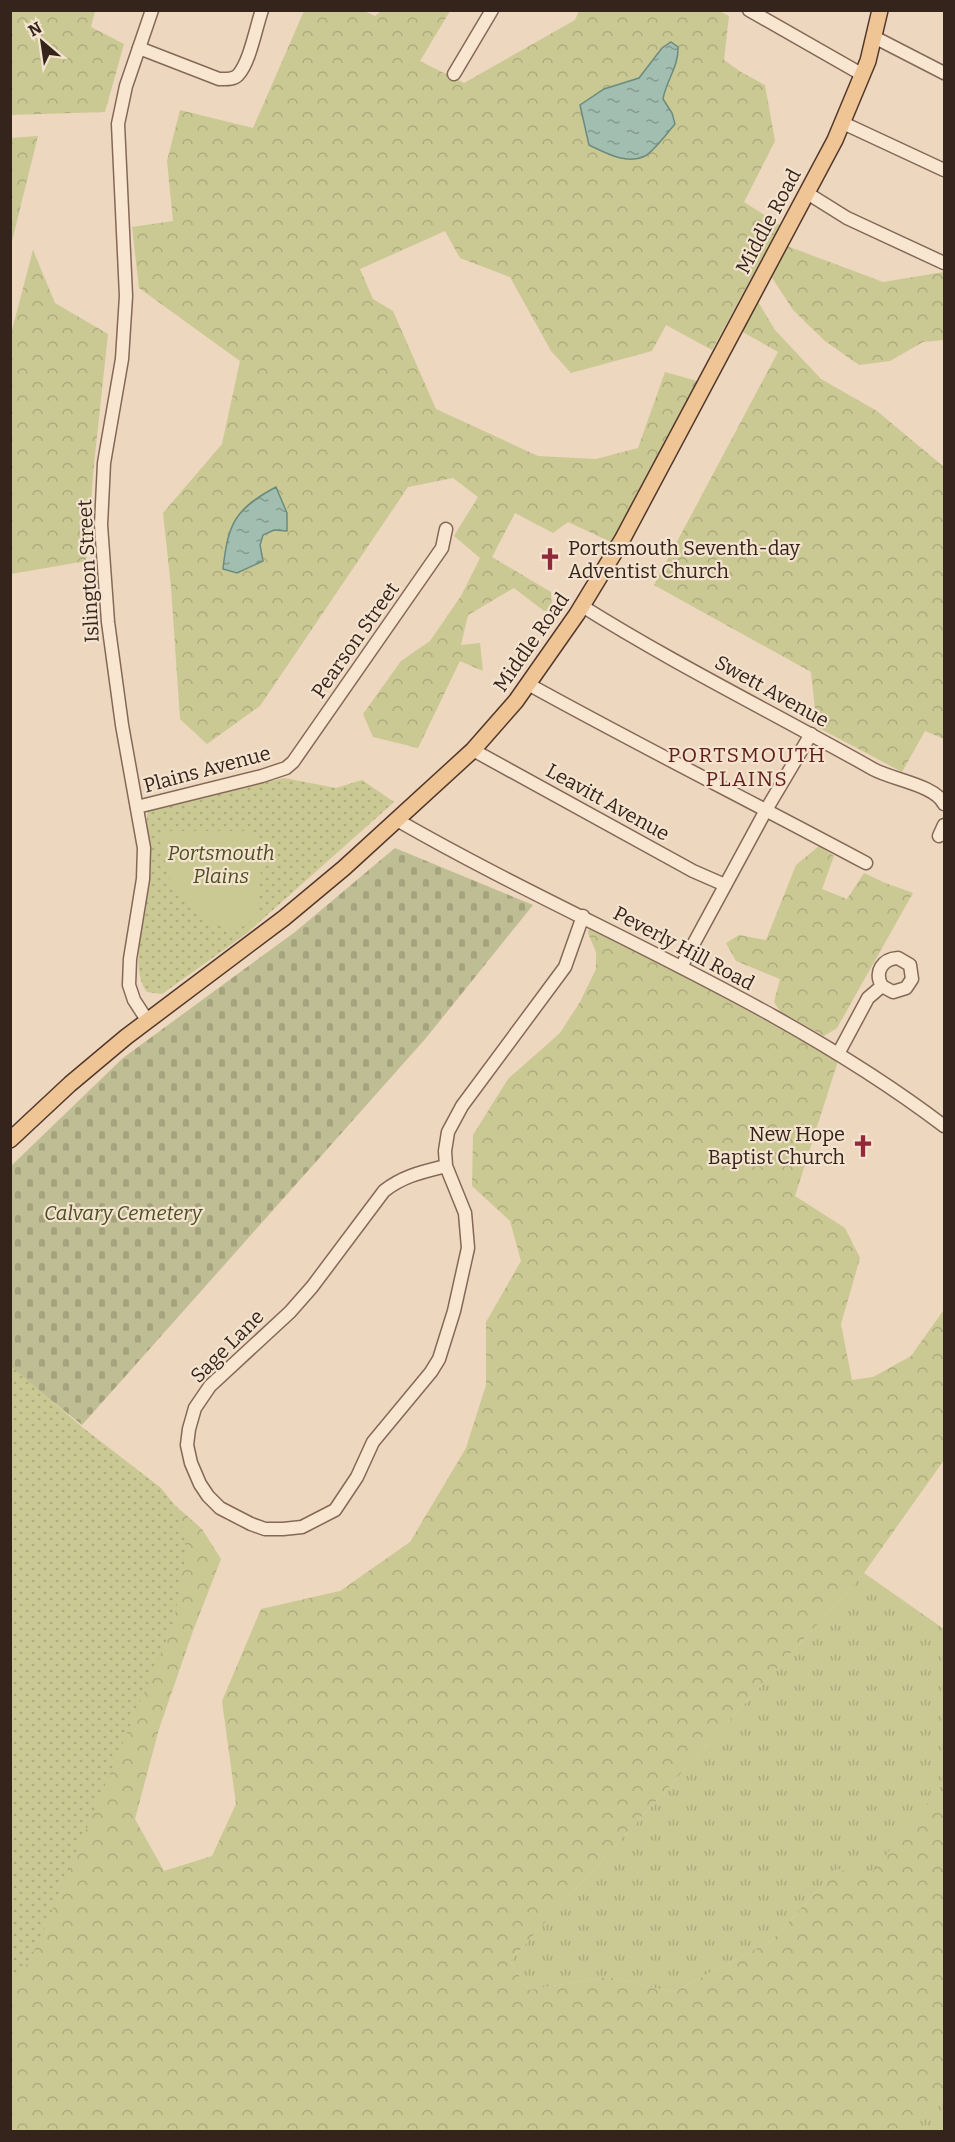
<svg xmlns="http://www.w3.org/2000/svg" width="955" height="2142" font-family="Bitter,serif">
  <defs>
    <pattern id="grass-tufts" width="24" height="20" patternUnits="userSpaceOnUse" patternTransform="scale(1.5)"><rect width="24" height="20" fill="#cac893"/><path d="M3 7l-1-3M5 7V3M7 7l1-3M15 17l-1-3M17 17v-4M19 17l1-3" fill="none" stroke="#aeac7e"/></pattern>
    <pattern id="forest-crowns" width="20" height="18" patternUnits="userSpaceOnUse" patternTransform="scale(1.5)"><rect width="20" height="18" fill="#cac893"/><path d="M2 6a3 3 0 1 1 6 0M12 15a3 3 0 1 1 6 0" fill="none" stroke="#aeac7e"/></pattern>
    <pattern id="cemetery-stones" width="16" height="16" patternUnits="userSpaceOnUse" patternTransform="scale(1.5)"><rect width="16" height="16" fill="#bfbd93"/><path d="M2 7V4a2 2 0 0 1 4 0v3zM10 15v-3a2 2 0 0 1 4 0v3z" fill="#a5a27e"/></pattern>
    <pattern id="park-dots" width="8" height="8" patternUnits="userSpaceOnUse" patternTransform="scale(1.5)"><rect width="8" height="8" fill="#cac893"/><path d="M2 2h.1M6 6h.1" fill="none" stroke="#aeac7e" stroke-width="1.8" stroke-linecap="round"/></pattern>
    <pattern id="water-ripples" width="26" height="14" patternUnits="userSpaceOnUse" patternTransform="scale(1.5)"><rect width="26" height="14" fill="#a2beb1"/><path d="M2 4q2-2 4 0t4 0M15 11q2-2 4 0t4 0" fill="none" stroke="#859a8f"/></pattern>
  </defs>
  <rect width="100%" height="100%" fill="#edd7bf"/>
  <g fill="url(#grass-tufts)">
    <polygon points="864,1573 944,1629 944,1782 868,1879 837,1869 771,1941 673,1992 608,1977 528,1990 510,1961"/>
    <polygon points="944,2095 944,2131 892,2131"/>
  </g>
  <g fill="url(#forest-crowns)" fill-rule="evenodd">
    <polygon points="10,11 95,11 91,27 124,44 105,112 11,115"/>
    <path d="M304 11H364L375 16 381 11H450L420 61 464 83 575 20 579 11H719L729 16 724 60 741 72 765 85 775 141 744 202 780 225 712 350 666 325 652 351 571 373 551 351 510 277 460 258 445 231 360 269 373 299 393 311 436 409 538 456 596 459 638 448 665 372 697 381 611 542 568 522 553 533 515 513 492 557 551 592 552 610 544 611 514 588 468 615 461 645 480 643 483 671 460 661 418 748 373 737 363 714 401 661 430 641 461 596 480 558 454 536 478 497 453 478 408 487 260 706 207 744 180 719 171 587 163 513 222 444 240 361 139 288 132 227 173 221 167 161 180 110 253 128ZM639 78 665 90 663 99 672 113 674 124 646 156 628 160 604 89ZM256 498 287 531 274 530 263 535 260 545Z"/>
    <polygon points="38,136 11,245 11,138"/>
    <polygon points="787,246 883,282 944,272 944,340 923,342 890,361 859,365 825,341 793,310 771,276"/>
    <polygon points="33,250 55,303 108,334 94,464 86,561 11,574 11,334"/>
    <polygon points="757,300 775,330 821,379 877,411 944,467 944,739 925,731 902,772 817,727 811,672 654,585 778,352 741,331"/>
    <polygon points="819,846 834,856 822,889 847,899 864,873 883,882 913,893 837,1028 824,1036 780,1011 774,1002 780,979 736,961 726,943 739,935 766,940 796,865"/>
    <polygon points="589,927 642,952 838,1061 795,1196 845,1228 860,1258 841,1324 852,1380 873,1377 911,1356 943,1311 944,1301 944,1460 864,1573 510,1961 528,1990 608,1977 673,1992 771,1941 837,1869 868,1878 944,1782 944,2095 892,2132 11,2131 10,1636 161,1493 202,1529 221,1559 193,1631 159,1729 135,1819 164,1871 212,1856 236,1804 222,1701 261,1609 340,1591 410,1542 466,1448 486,1385 486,1322 521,1261 510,1221 472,1186 473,1135 508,1079 560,1033 580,1002 596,969 596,952 588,933"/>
  </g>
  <polygon fill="url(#cemetery-stones)" points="395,848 533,905 426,1038 82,1425 11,1368 11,1166 123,1058 295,932"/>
  <g fill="url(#park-dots)">
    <path d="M284 778 336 788 362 780 394 802 246 934 162 994 147 992C125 963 152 898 151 862 151 844 144 829 148 811Z"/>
    <polygon points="11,1366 82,1427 161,1488 173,1503 181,1520 186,1548 184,1566 173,1624 41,1937 29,1961 11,1985"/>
  </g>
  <path fill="#cac893" d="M164 831H250L263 845 257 916 238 930C188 921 158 882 164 831Z"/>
  <g fill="url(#water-ripples)" stroke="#6a8c7e" stroke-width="1.5">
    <path d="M671 42 678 47C679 66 666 81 663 99L672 113 675 124C668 132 653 152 645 156 626 165 606 153 589 145L580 105 604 89 639 78 662 48Z"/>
    <path d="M276 487 287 513V531L274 530 263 535 260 545 263 561 237 573 223 569C228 523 235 509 276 487Z"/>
  </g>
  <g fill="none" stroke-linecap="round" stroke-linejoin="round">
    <g stroke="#856858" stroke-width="15">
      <g id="minor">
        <polyline points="749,10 863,75"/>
        <polyline points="874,37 944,73"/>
        <path d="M139 48 219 79C226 79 233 80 238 75 250 62 256 27 262 10"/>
        <polyline points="454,74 492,10"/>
        <polyline points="843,123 944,170"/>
        <polyline points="807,193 847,218 944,263"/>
        <path d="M582 606C676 665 776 714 873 769 893 780 935 785 944 804"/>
        <path d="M528 684C640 746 754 803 866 863"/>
        <polyline points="473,750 693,871 725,885"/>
        <polyline points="137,807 262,776 286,768 293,762 442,548 446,529"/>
        <path d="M397 820C578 924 777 999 944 1126"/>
        <polyline points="939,836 944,825"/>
        <polyline points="681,967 766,810 811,734"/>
        <polyline points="147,1020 134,1000 129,985 130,959 143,879 144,848 122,725 108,622 101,525 104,463 122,359 126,296 118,124 126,86 152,10"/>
        <path d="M838 1054 868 998 882 986C874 972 882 959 898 958L910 965 912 979 906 988 893 992 882 986"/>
        <path d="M446 1166C422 1172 403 1176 384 1191L312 1287 290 1312 210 1386 195 1408 189 1429 187 1445 191 1463 200 1484 208 1496 220 1508 251 1524 265 1529H283L302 1527 335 1510 357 1477 373 1442 431 1372 439 1359 454 1311 468 1248 465 1213 446 1166 445 1151 448 1132 462 1106 565 967 583 916"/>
      </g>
    </g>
    <g stroke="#52382c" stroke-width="18">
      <polyline id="major" points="10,1140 70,1084 126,1037 284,918 344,868 473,750 516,701 577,614 622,540 835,140 868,61 880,10"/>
    </g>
    <use href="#minor" stroke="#f8e6d1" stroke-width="12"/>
    <use href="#major" stroke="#f0c596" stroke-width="15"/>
  </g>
  <defs>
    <g id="church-bare" transform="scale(1.8)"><path d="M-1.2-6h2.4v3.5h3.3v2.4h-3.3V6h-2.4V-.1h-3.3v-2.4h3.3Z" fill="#92293b" stroke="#f4e3ce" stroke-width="2.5" paint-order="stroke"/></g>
  </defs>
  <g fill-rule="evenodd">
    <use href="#church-bare" x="550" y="559"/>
    <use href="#church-bare" x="863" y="1146"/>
  </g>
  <g text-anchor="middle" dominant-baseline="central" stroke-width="4.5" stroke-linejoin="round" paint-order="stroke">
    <g font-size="20" fill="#34241c" stroke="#f4e3ce">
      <text transform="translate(768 221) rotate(-62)">Middle Road</text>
      <text transform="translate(88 571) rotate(-93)">Islington Street</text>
      <text transform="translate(355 640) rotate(-55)">Pearson Street</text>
      <text transform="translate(531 642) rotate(-55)">Middle Road</text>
      <text transform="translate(772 691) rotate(29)">Swett Avenue</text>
      <text transform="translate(207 769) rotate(-15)">Plains Avenue</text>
      <text transform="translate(608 802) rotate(29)">Leavitt Avenue</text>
      <text transform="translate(684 948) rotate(28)">Peverly Hill Road</text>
      <text transform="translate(227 1346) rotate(-45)">Sage Lane</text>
    </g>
    <g font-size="20" fill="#34241c" stroke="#f4e3ce" text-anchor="start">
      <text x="568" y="548">Portsmouth Seventh-day<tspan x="568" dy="23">Adventist Church</tspan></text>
      <text x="845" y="1134" text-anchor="end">New Hope<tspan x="845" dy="23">Baptist Church</tspan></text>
    </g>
    <g font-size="20" font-style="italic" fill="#4c5023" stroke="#f4e3ce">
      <text x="221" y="853">Portsmouth<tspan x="221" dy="23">Plains</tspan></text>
      <text x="123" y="1213">Calvary Cemetery</text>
    </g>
    <g font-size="21" letter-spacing="1.5" fill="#601f1c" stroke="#f4e3ce">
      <text x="747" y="755">PORTSMOUTH<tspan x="747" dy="24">PLAINS</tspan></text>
    </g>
  </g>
  <rect width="955" height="2142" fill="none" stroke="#34241c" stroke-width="24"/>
  <g transform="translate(42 42) rotate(331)" stroke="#f4e3ce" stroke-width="4.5" paint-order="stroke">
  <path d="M0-4.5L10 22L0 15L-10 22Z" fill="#34241c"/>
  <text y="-9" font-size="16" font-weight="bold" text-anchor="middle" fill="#34241c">N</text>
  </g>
</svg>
